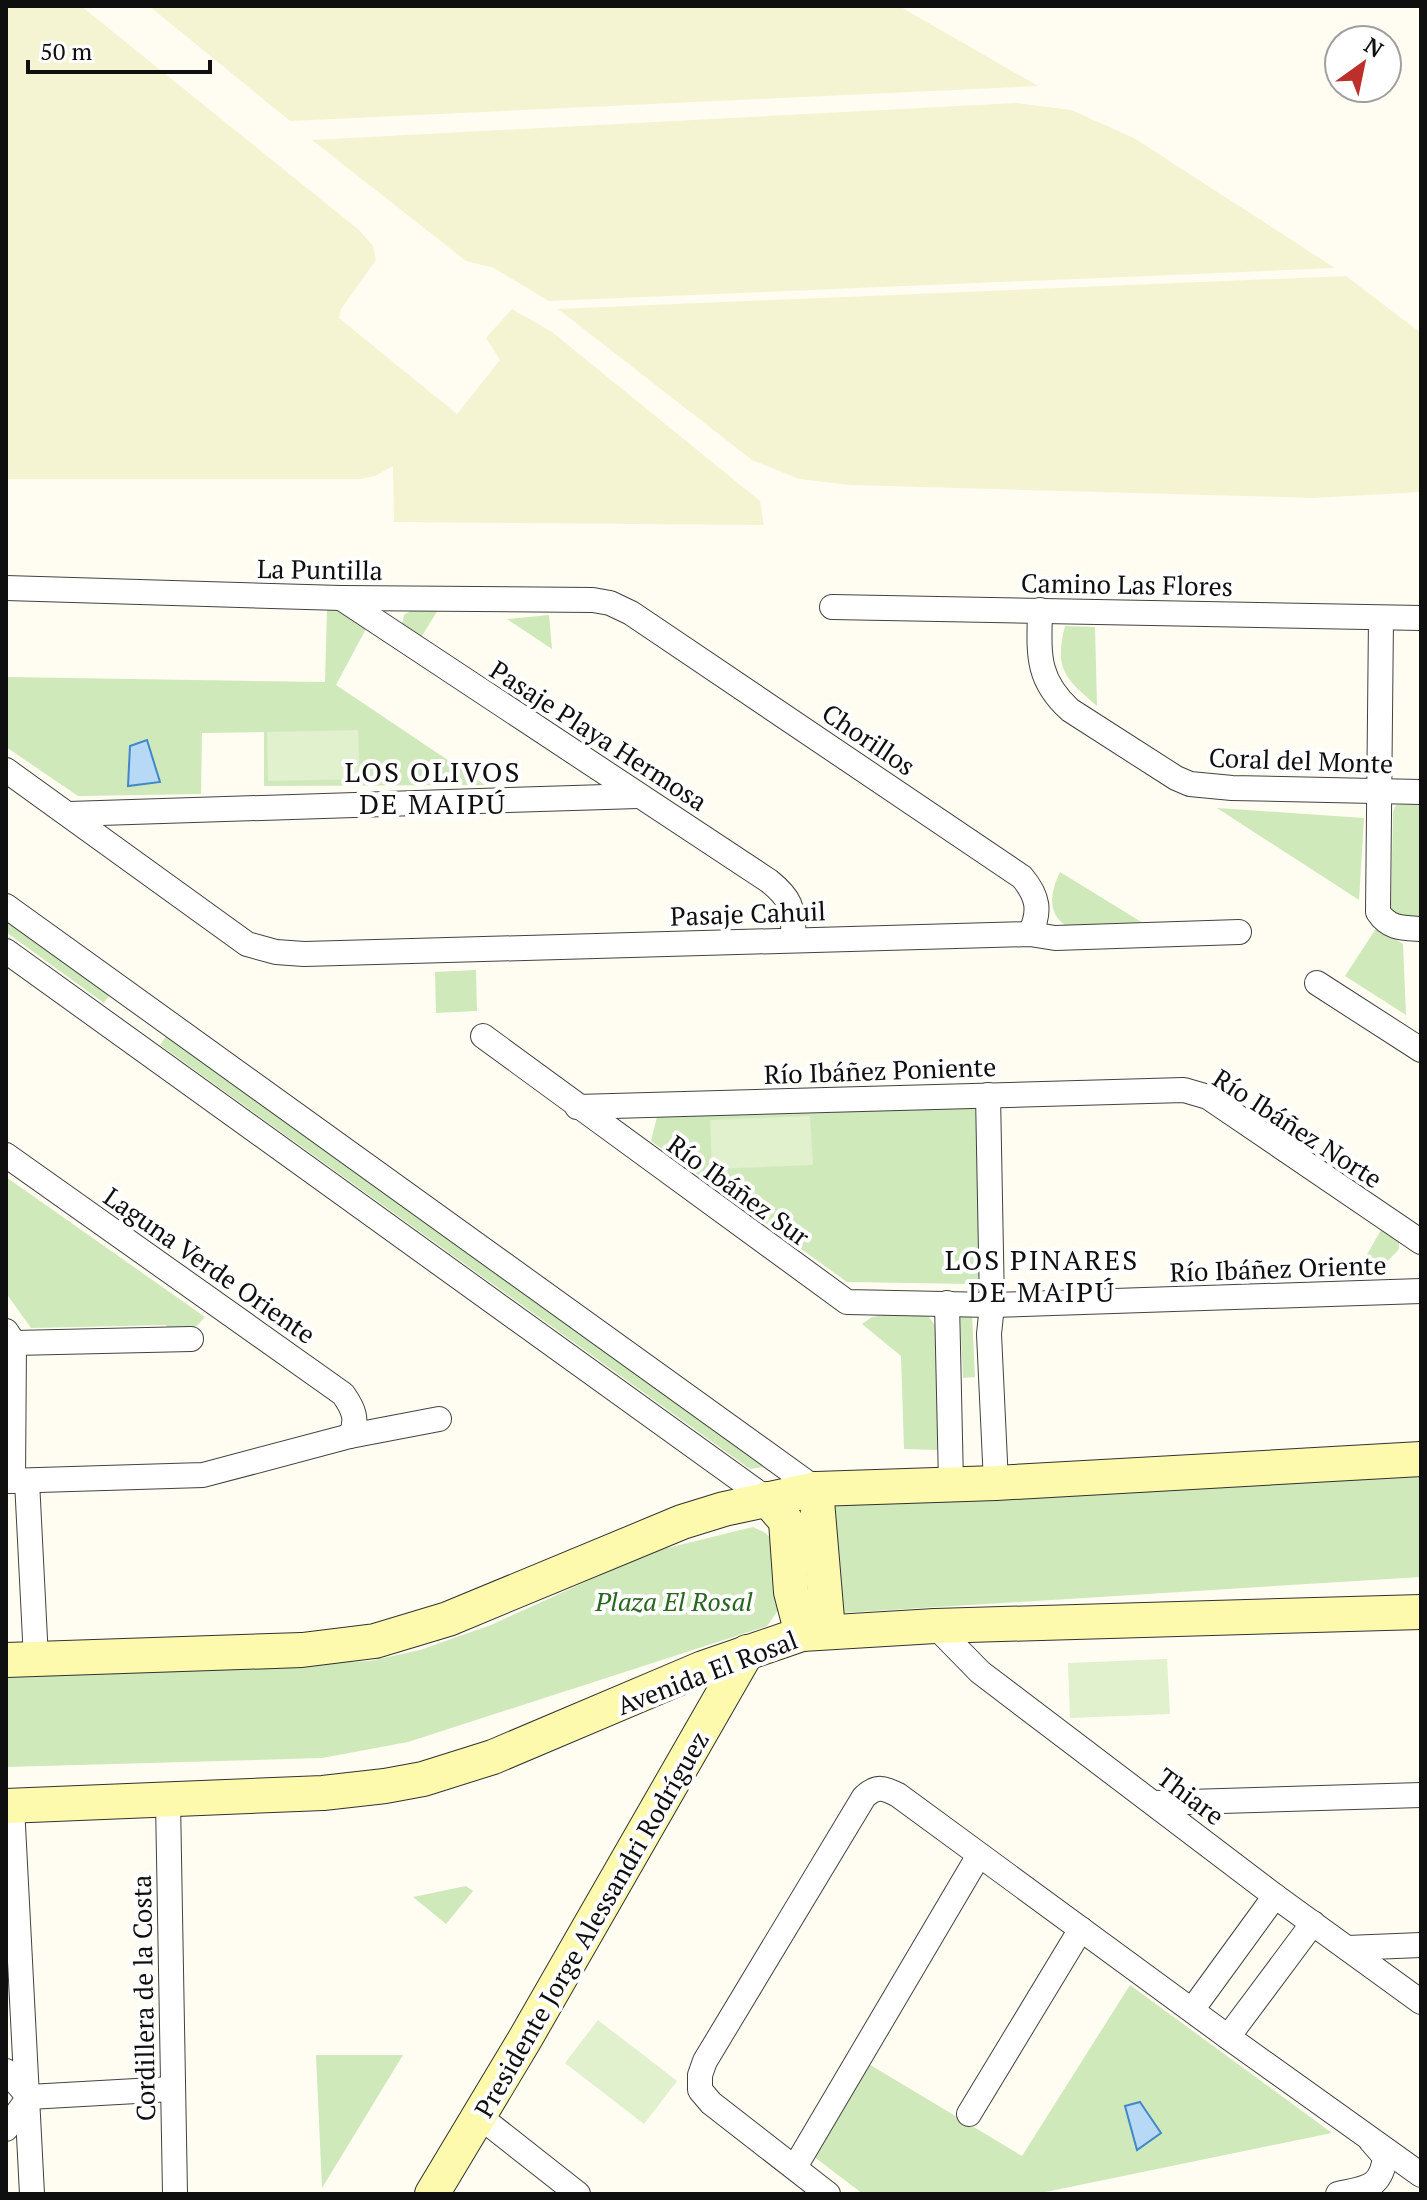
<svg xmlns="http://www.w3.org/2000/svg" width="1427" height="2200" font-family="'PT Serif',serif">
  <rect width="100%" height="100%" fill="#fffdf1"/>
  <g fill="#f4f4d2">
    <polygon points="6,6 81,6 359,230 373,246 376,260 341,309 339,318 457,414 500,360 486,338 512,309 552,332 760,501 764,525 394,522 393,466 375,476 360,479 6,479"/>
    <polygon points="149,6 899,6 1038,86 290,121"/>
    <polygon points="1016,103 1071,110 1134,138 1335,268 549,301 494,268 466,261 312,140"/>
    <polygon points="1346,276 1421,333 1421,492 1313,498 851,485 799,479 752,460 558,309"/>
  </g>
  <g fill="#cfe9bb">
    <polygon points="327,609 345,609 367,627 336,685 485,785 264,786 264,732 202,733 201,794 78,796 6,747 6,677 325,682"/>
    <polygon points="438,610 420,639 402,625 404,615 410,611"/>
    <polygon points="549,615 552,649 507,619"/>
    <path d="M1065 626 1095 627 1097 706C1065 678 1054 670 1065 626Z"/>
    <polygon points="1421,804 1421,920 1391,915 1393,812 1396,805"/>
    <polygon points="1217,808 1364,818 1359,900"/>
    <path d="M1060 872 1143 923 1141 927 1066 926C1046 912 1051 891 1060 872Z"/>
    <polygon points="6,919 110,994 104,1003 6,932"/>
    <polygon points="1377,927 1403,944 1406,1015 1345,976"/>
    <polygon points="476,970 477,1011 436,1013 435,972"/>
    <polygon points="166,1036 762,1462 764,1467 750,1469 160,1045"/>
    <polygon points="975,1102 982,1271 975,1284 847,1282 651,1141 658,1113"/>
    <polygon points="6,1177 205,1317 192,1331 167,1332 166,1325 31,1328 6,1293"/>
    <polygon points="1381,1230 1399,1241 1399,1249 1386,1263 1361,1265"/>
    <polygon points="915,1310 929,1317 937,1328 939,1450 904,1449 901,1356 862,1324 872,1317"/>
    <polygon points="960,1314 972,1314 975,1377 963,1378"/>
    <polygon points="1421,1475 1421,1577 841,1613 832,1501"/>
    <polygon points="753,1527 764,1532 771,1538 779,1609 767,1626 408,1742 322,1758 6,1767 6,1677 370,1661 420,1650 491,1625 651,1552"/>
    <polygon points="466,1886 473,1891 446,1924 413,1897"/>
    <polygon points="1130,1985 1332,2133 1036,2194 863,2194 813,2156 867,2063 1022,2156"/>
    <polygon points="316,2055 403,2055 322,2188"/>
  </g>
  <g fill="#e1f0cd">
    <polygon points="358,730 360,779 268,781 267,732"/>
    <polygon points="810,1116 813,1165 712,1169 710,1120"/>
    <polygon points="1167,1659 1170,1714 1070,1718 1068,1663"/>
    <polygon points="598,2020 677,2081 644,2124 565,2063"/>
  </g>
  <g fill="#b7d9f5" stroke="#4088ca" stroke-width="2">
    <polygon points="147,740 160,782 128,786 130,746"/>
    <polygon points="1140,2102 1161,2133 1137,2150 1125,2106"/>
  </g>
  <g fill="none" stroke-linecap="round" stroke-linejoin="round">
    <g stroke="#424242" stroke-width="26">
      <g id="street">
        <path d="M6 588 341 598 593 600 610 603 631 613 1022 877C1038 896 1041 911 1030 934"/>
        <path d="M341 598 769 881C794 901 792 909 794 940"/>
        <polyline points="832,607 1421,618"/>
        <path d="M1040 610C1039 654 1036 679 1070 710L1176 778 1190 784 1232 788 1421 792"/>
        <path d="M1381 618 1378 912C1389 929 1403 928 1421 929"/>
        <polyline points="6,770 247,944 276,952 304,954 1030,934 1055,938 1239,932"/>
        <polyline points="69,814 638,796"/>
        <polyline points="6,906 816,1489"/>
        <polyline points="6,951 767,1499"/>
        <polyline points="1317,983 1421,1050"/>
        <polyline points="483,1036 847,1302 992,1305 1421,1291"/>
        <polyline points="988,1095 992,1305 989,1334 996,1483"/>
        <polyline points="577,1107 1184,1090 1208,1097 1421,1242"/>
        <path d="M6 1155 343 1394C353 1408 359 1420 350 1436"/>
        <polyline points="947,1303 951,1483"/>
        <polyline points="6,1331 14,1343 13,1481"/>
        <polyline points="14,1343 191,1339"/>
        <polyline points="6,1481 203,1475 350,1436 439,1419"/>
        <polyline points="27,1481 36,1659"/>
        <polyline points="935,1626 980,1672 1275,1896 1421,2002"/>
        <polyline points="168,1801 175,2194"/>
        <polyline points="1155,1803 1421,1795"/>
        <polyline points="12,1806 32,2194"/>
        <polyline points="1347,1948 1421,1945"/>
        <polyline points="1192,2010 1275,1896"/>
        <polyline points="1228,2037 1313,1923"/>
        <polyline points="6,2071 29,2097"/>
        <polyline points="969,2114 1081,1929"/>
        <polyline points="479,2116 578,2194"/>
        <polyline points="6,2129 29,2097 172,2089"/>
        <polyline points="795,2167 979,1855"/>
        <path d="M828 2194 711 2103 700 2090V2075L705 2061 864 1797C877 1785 884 1788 898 1795L1228 2037 1421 2175"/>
        <path d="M1338 2194C1365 2188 1381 2189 1385 2157L1371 2141"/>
      </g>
    </g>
    <g stroke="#313131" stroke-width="36">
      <g id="secondary">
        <polyline points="816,1489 828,1631"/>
        <polyline points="767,1499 786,1521 791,1592 802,1634"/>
        <polyline points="6,1660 302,1650 375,1641 448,1619 682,1522 724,1509 816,1489 996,1483 1421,1459"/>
        <polyline points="6,1806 323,1793 385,1786 423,1779 493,1757 703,1668 802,1634 935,1626 1421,1612"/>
        <polyline points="432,2194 525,2039 747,1652"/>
      </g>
    </g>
    <use href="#street" stroke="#fff" stroke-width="24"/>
    <use href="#secondary" stroke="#fdfaae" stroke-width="34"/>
  </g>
  <g text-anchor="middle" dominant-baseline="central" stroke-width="8" stroke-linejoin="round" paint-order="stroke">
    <g font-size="26" fill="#0f0f0f" stroke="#fff">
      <text transform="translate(320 569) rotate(1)">La Puntilla</text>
      <text transform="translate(1127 584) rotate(1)">Camino Las Flores</text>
      <text transform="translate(599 735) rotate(33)">Pasaje Playa Hermosa</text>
      <text transform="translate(869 739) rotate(34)">Chorillos</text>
      <text transform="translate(1301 760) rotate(2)">Coral del Monte</text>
      <text transform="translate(748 913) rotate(-2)">Pasaje Cahuil</text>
      <text transform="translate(880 1070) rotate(-2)">Río Ibáñez Poniente</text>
      <text transform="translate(1298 1128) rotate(33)">Río Ibáñez Norte</text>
      <text transform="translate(739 1190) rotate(36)">Río Ibáñez Sur</text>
      <text transform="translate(210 1265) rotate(35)">Laguna Verde Oriente</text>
      <text transform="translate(1278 1268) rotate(-2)">Río Ibáñez Oriente</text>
      <text transform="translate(707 1672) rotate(-21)">Avenida El Rosal</text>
      <text transform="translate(1191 1796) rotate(37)">Thiare</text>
      <text transform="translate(591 1924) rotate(-60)">Presidente Jorge Alessandri Rodríguez</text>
      <text transform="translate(143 1998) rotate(-91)">Cordillera de la Costa</text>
    </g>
    <g font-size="26" font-style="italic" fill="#296620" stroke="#fff">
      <text x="674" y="1601">Plaza El Rosal</text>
    </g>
    <g font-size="28" letter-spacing="2" fill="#0f0f0f" stroke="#fff">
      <text x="433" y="771">LOS OLIVOS<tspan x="433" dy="32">DE MAIPÚ</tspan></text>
      <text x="1042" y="1259">LOS PINARES<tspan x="1042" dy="32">DE MAIPÚ</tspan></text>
    </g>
  </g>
  <rect width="1427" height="2200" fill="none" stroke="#0f0f0f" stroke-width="16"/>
  <g transform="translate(1363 64) rotate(33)"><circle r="38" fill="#ffffff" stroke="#9f9f9f" stroke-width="2"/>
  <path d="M0-6L14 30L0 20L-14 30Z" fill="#bc2f2a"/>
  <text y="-12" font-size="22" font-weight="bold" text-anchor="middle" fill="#0f0f0f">N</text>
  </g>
  <path d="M28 60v12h182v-12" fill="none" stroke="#0f0f0f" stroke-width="4"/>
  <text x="40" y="60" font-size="24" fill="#0f0f0f" stroke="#ffffff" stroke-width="6" paint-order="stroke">50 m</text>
</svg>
